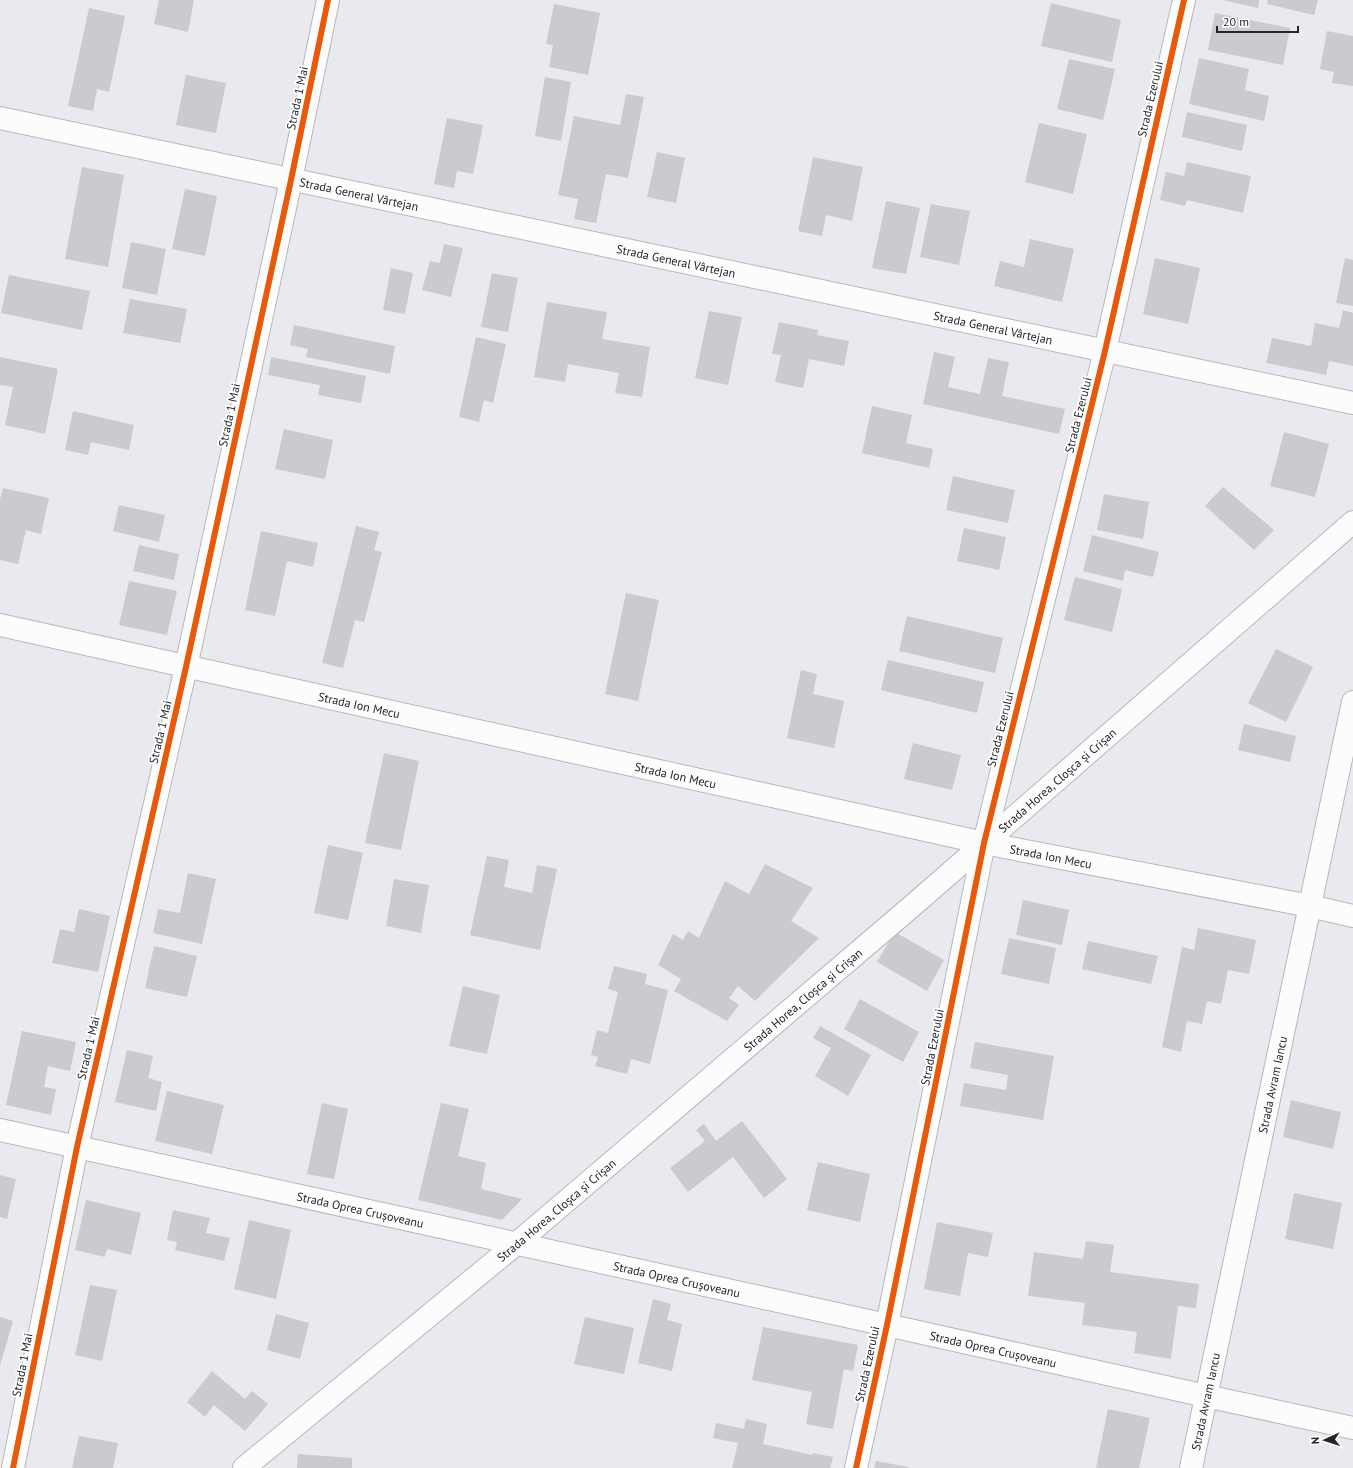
<svg xmlns="http://www.w3.org/2000/svg" width="1353" height="1468" font-family="'PT Sans',sans-serif">
  <rect width="100%" height="100%" fill="#e8eaef"/>
  <g fill="#c9cbce">
    <polygon points="159,0 194,0 188,32 154,24"/>
    <polygon points="1223,0 1259,0 1258,8"/>
    <polygon points="1268,0 1318,0 1314,15 1267,4"/>
    <polygon points="1051,3 1121,20 1112,62 1041,46"/>
    <polygon points="554,4 600,13 588,75 549,67 553,45 546,44"/>
    <polygon points="89,8 125,16 109,92 97,89 93,111 68,106"/>
    <polygon points="1215,13 1290,28 1283,65 1208,50"/>
    <polygon points="1327,31 1353,36 1353,86 1332,83 1334,72 1320,69"/>
    <polygon points="1199,58 1249,69 1245,90 1269,96 1264,121 1189,104"/>
    <polygon points="1069,59 1115,69 1103,120 1057,109"/>
    <polygon points="186,75 226,83 216,133 176,125"/>
    <polygon points="545,77 571,82 561,141 535,136"/>
    <polygon points="626,94 644,97 628,178 606,174 596,223 574,219 578,199 558,195 574,116 620,125"/>
    <polygon points="1187,112 1247,125 1242,151 1182,137"/>
    <polygon points="447,118 483,125 473,174 457,171 454,188 434,184"/>
    <polygon points="1039,123 1087,134 1073,194 1025,182"/>
    <polygon points="657,152 685,158 676,203 647,197"/>
    <polygon points="813,157 863,167 852,221 826,215 822,236 798,231"/>
    <polygon points="1187,162 1251,176 1243,213 1187,200 1185,206 1160,200 1166,172 1184,176"/>
    <polygon points="82,167 124,175 108,267 65,259"/>
    <polygon points="185,189 217,196 205,256 172,249"/>
    <polygon points="886,201 920,208 906,274 872,268"/>
    <polygon points="931,204 970,211 959,265 920,257"/>
    <polygon points="1030,239 1074,249 1062,302 994,286 1000,261 1024,267"/>
    <polygon points="131,242 166,249 157,295 122,288"/>
    <polygon points="444,244 463,248 451,297 422,290 430,261 440,263"/>
    <polygon points="1155,258 1200,268 1188,324 1143,314"/>
    <polygon points="1345,258 1353,260 1353,306 1336,303"/>
    <polygon points="391,268 413,273 405,314 383,310"/>
    <polygon points="492,273 518,278 508,332 481,327"/>
    <polygon points="9,275 90,291 82,330 1,313"/>
    <polygon points="130,299 187,309 180,343 123,333"/>
    <polygon points="547,302 607,312 602,339 650,347 642,397 615,393 619,373 568,364 565,382 534,377"/>
    <polygon points="1343,310 1353,313 1353,366 1329,361 1326,375 1266,363 1272,338 1311,346 1315,323 1339,328"/>
    <polygon points="709,311 742,317 728,385 695,378"/>
    <polygon points="779,322 818,330 817,335 849,341 844,366 809,359 803,388 775,382 781,355 772,354"/>
    <polygon points="294,325 395,346 390,374 306,357 308,349 290,345"/>
    <polygon points="476,337 506,344 493,403 484,400 479,422 459,417"/>
    <polygon points="934,352 955,357 948,387 980,394 988,358 1009,362 1002,396 1065,409 1059,434 923,404"/>
    <polygon points="0,357 58,369 45,434 5,425 13,387 0,385"/>
    <polygon points="271,357 366,376 361,403 318,395 320,385 268,375"/>
    <polygon points="872,406 912,415 906,443 933,449 929,468 862,453"/>
    <polygon points="73,411 134,425 129,450 91,442 88,455 65,450"/>
    <polygon points="284,429 333,440 325,479 275,469"/>
    <polygon points="1284,432 1329,444 1315,497 1270,486"/>
    <polygon points="953,476 1015,490 1008,523 946,510"/>
    <polygon points="1223,487 1274,530 1254,550 1205,506"/>
    <polygon points="3,488 49,498 41,534 26,530 18,564 0,560 0,499"/>
    <polygon points="1104,494 1149,502 1143,539 1097,530"/>
    <polygon points="119,505 165,515 159,542 113,531"/>
    <polygon points="356,526 379,532 374,550 382,552 364,622 355,620 343,668 322,663"/>
    <polygon points="964,528 1006,537 999,570 957,561"/>
    <polygon points="261,531 318,543 313,567 287,561 275,616 245,610"/>
    <polygon points="1092,535 1159,552 1153,577 1125,570 1123,581 1083,571"/>
    <polygon points="139,545 179,554 174,580 133,571"/>
    <polygon points="1075,577 1122,589 1112,632 1064,620"/>
    <polygon points="129,581 177,591 167,635 119,625"/>
    <polygon points="626,593 659,600 638,701 605,694"/>
    <polygon points="907,616 1003,638 995,673 899,651"/>
    <polygon points="1276,649 1313,667 1286,722 1248,703"/>
    <polygon points="888,660 984,682 977,713 881,690"/>
    <polygon points="801,670 817,674 813,694 844,701 834,748 787,738"/>
    <polygon points="1244,724 1296,736 1290,762 1238,750"/>
    <polygon points="913,743 961,755 952,790 904,779"/>
    <polygon points="384,753 419,761 401,850 365,843"/>
    <polygon points="328,845 363,853 348,920 314,913"/>
    <polygon points="487,856 509,860 504,887 532,893 537,865 557,869 540,950 470,935"/>
    <polygon points="765,864 813,888 791,921 819,938 755,1001 738,986 729,998 739,1005 727,1021 674,991 681,979 658,965 673,934 683,940 688,931 699,938 725,881 749,894"/>
    <polygon points="188,873 216,879 202,944 153,933 158,909 180,913"/>
    <polygon points="394,879 429,885 421,933 386,926"/>
    <polygon points="1023,900 1069,910 1062,945 1016,935"/>
    <polygon points="79,909 110,916 98,972 52,963 60,929 74,932"/>
    <polygon points="1198,928 1256,940 1249,974 1228,970 1221,1004 1207,1001 1202,1024 1187,1021 1181,1052 1162,1047 1182,947 1194,950"/>
    <polygon points="895,932 944,960 927,991 877,962"/>
    <polygon points="1009,938 1056,948 1049,984 1001,974"/>
    <polygon points="1088,941 1158,956 1151,984 1082,969"/>
    <polygon points="154,946 197,956 187,997 145,988"/>
    <polygon points="614,966 647,974 645,984 668,990 650,1064 631,1059 627,1074 595,1066 598,1057 591,1055 597,1030 608,1033 618,992 608,989"/>
    <polygon points="463,986 500,995 487,1054 449,1046"/>
    <polygon points="860,999 919,1032 903,1062 844,1029"/>
    <polygon points="820,1026 871,1055 848,1096 815,1076 831,1048 813,1038"/>
    <polygon points="22,1031 76,1042 70,1071 48,1066 44,1087 56,1089 51,1115 6,1105"/>
    <polygon points="975,1042 1054,1056 1043,1120 960,1106 964,1083 1006,1090 1008,1075 970,1068"/>
    <polygon points="127,1050 153,1056 148,1078 162,1082 156,1111 115,1102"/>
    <polygon points="167,1091 224,1105 212,1154 155,1141"/>
    <polygon points="1291,1100 1341,1112 1333,1149 1283,1137"/>
    <polygon points="322,1103 348,1109 334,1179 307,1174"/>
    <polygon points="441,1103 469,1109 458,1156 486,1163 481,1189 522,1199 502,1220 418,1200"/>
    <polygon points="742,1121 787,1179 764,1198 733,1157 688,1192 670,1168 705,1141 696,1130 704,1124 716,1141"/>
    <polygon points="818,1162 870,1174 860,1222 807,1210"/>
    <polygon points="0,1175 16,1179 7,1219 0,1217"/>
    <polygon points="1294,1193 1342,1203 1333,1249 1285,1239"/>
    <polygon points="86,1200 141,1213 131,1255 107,1249 105,1257 75,1250"/>
    <polygon points="173,1210 210,1218 206,1233 230,1238 224,1261 175,1250 177,1242 167,1240"/>
    <polygon points="249,1220 291,1230 276,1299 234,1289"/>
    <polygon points="937,1222 993,1233 988,1257 968,1253 960,1296 924,1289"/>
    <polygon points="1086,1241 1114,1245 1110,1272 1199,1284 1196,1308 1178,1306 1171,1359 1134,1353 1137,1332 1082,1325 1085,1303 1028,1296 1034,1252 1083,1259"/>
    <polygon points="90,1285 117,1290 102,1361 75,1355"/>
    <polygon points="653,1299 671,1304 667,1320 682,1324 672,1371 638,1363"/>
    <polygon points="276,1314 309,1323 300,1359 267,1350"/>
    <polygon points="0,1317 13,1321 0,1366"/>
    <polygon points="585,1317 634,1328 624,1374 574,1364"/>
    <polygon points="763,1327 858,1345 853,1371 844,1369 833,1429 806,1424 812,1392 752,1380"/>
    <polygon points="212,1371 245,1399 252,1391 268,1404 245,1431 214,1405 205,1417 187,1402"/>
    <polygon points="1108,1409 1150,1418 1139,1468 1096,1468"/>
    <polygon points="746,1419 767,1424 763,1444 812,1455 813,1453 833,1457 830,1468 732,1468 738,1443 713,1438 716,1423 744,1429"/>
    <polygon points="79,1436 118,1443 113,1468 72,1468"/>
    <polygon points="298,1454 352,1458 352,1468 297,1468"/>
    <polygon points="876,1461 908,1467 908,1468 874,1468"/>
  </g>
  <g fill="none" stroke-linecap="round" stroke-linejoin="round">
    <g stroke="#b6b8bb" stroke-width="24">
      <g id="minor">
        <path id="s1" d="M0 118 1353 403"/>
        <path id="s2" d="M0 625 984 843 1310 906 1353 916"/>
        <path id="s3" d="M0 1130 887 1325 1206 1396 1353 1428"/>
        <polyline points="13,1468 77,1147 186,667 291,180 328,0"/>
        <path id="s4" d="M244 1468 516 1244 911 907 1353 522"/>
        <polyline points="856,1468 887,1325 984,843 1105,351 1184,0"/>
        <path id="s5" d="M1191 1468 1353 702"/>
      </g>
    </g>
    <use href="#minor" stroke="#fcfcfd" stroke-width="22"/>
    <g stroke="#fff" stroke-width="8">
      <g id="cycleway">
        <polyline points="13,1468 77,1147 186,667 291,180 328,0"/>
        <polyline points="856,1468 887,1325 984,843 1105,351 1184,0"/>
      </g>
    </g>
    <use href="#cycleway" stroke="#e8590c" stroke-width="6"/>
  </g>
  <g text-anchor="middle" dominant-baseline="central" stroke-width="3.5" stroke-linejoin="round" paint-order="stroke">
    <g font-size="12" fill="#242528" stroke="#fff">
      <text transform="translate(297 98) rotate(-78)">Strada 1 Mai</text>
      <text transform="translate(1150 99) rotate(-77)">Strada Ezerului</text>
      <text stroke="none"><textPath href="#s1" startOffset="367">Strada General Vârtejan</textPath></text>
      <text stroke="none"><textPath href="#s1" startOffset="691">Strada General Vârtejan</textPath></text>
      <text stroke="none"><textPath href="#s1" startOffset="1015">Strada General Vârtejan</textPath></text>
      <text transform="translate(229 415) rotate(-78)">Strada 1 Mai</text>
      <text transform="translate(1078 415) rotate(-76)">Strada Ezerului</text>
      <text stroke="none"><textPath href="#s2" startOffset="368">Strada Ion Mecu</textPath></text>
      <text transform="translate(1000 729) rotate(-76)">Strada Ezerului</text>
      <text transform="translate(160 732) rotate(-77)">Strada 1 Mai</text>
      <text stroke="none"><textPath href="#s2" startOffset="692">Strada Ion Mecu</textPath></text>
      <text stroke="none"><textPath href="#s4" startOffset="1065">Strada Horea, Cloșca și Crișan</textPath></text>
      <text stroke="none"><textPath href="#s2" startOffset="1076">Strada Ion Mecu</textPath></text>
      <text stroke="none"><textPath href="#s4" startOffset="729">Strada Horea, Cloșca și Crișan</textPath></text>
      <text transform="translate(932 1047) rotate(-79)">Strada Ezerului</text>
      <text transform="translate(88 1048) rotate(-77)">Strada 1 Mai</text>
      <text stroke="none"><textPath href="#s5" startOffset="392">Strada Avram Iancu</textPath></text>
      <text stroke="none"><textPath href="#s3" startOffset="369">Strada Oprea Crușoveanu</textPath></text>
      <text stroke="none"><textPath href="#s4" startOffset="405">Strada Horea, Cloșca și Crișan</textPath></text>
      <text stroke="none"><textPath href="#s3" startOffset="693">Strada Oprea Crușoveanu</textPath></text>
      <text stroke="none"><textPath href="#s3" startOffset="1017">Strada Oprea Crușoveanu</textPath></text>
      <text transform="translate(867 1364) rotate(-78)">Strada Ezerului</text>
      <text transform="translate(22 1365) rotate(-79)">Strada 1 Mai</text>
      <text stroke="none"><textPath href="#s5" startOffset="68">Strada Avram Iancu</textPath></text>
    </g>
  </g>
  <g transform="translate(1325 1440) rotate(267)" stroke="#ffffff" stroke-width="3" paint-order="stroke">
  <path d="M0-3L7 15L0 10L-7 15Z" fill="#242528"/>
  <text y="-6" font-size="11" font-weight="bold" text-anchor="middle" fill="#242528">N</text>
  </g>
  <path d="M1217 26v6h81v-6" fill="none" stroke="#242528" stroke-width="2"/>
  <text x="1223" y="26" font-size="12" fill="#242528" stroke="#ffffff" stroke-width="3" paint-order="stroke">20 m</text>
</svg>
